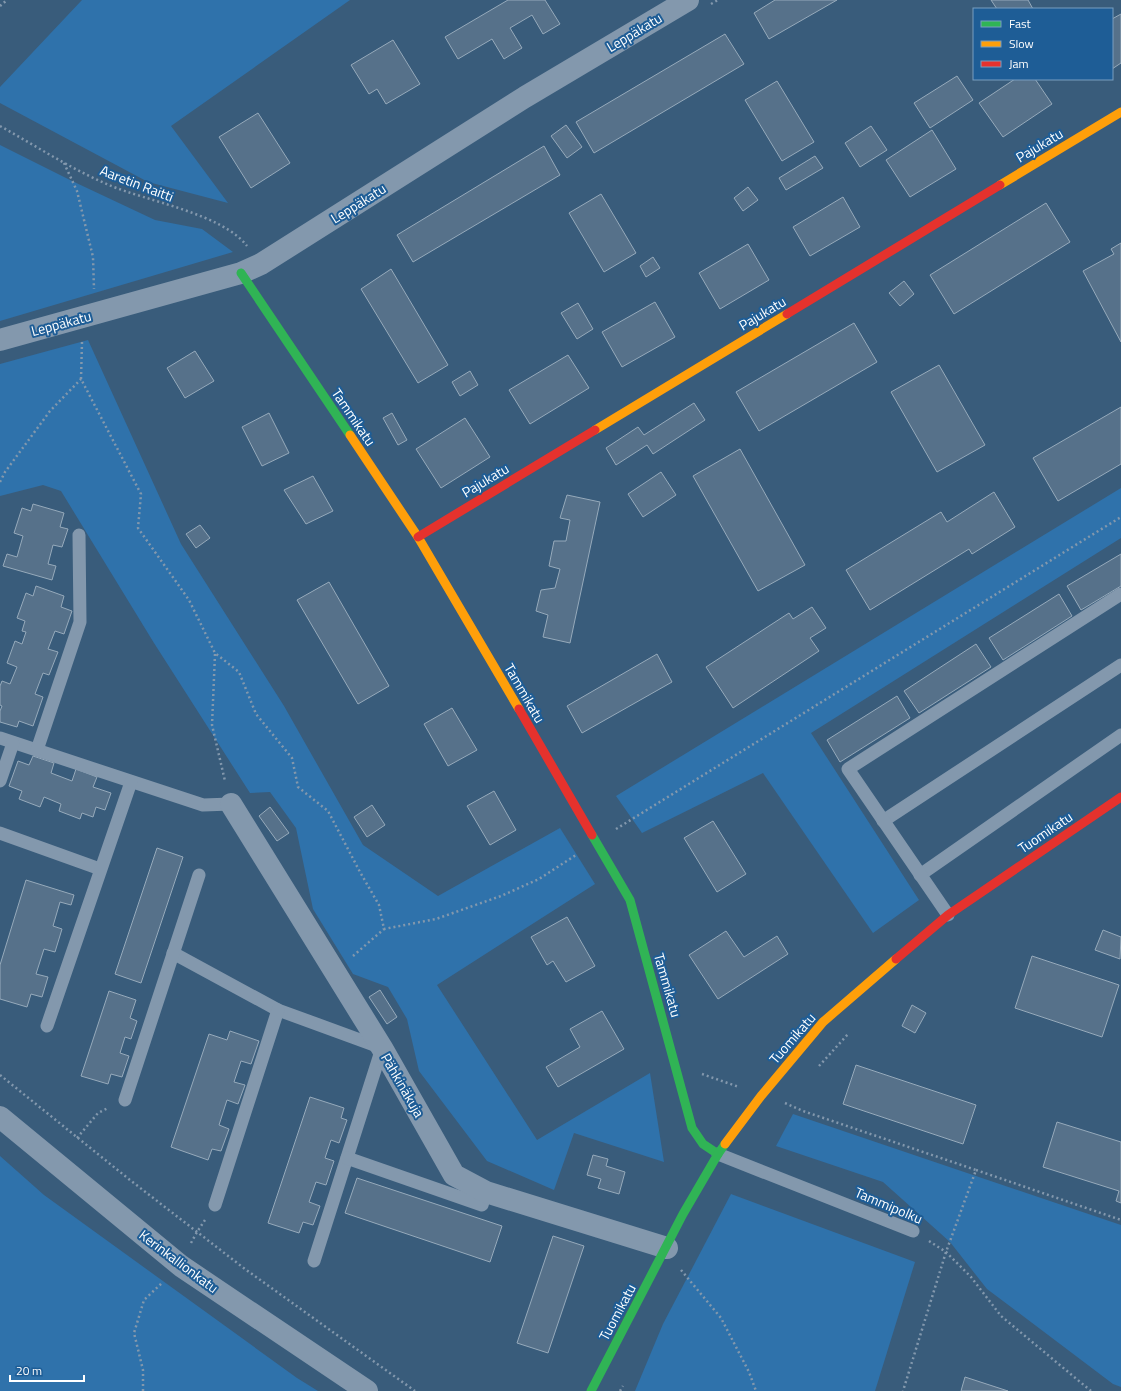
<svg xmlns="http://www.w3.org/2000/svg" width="1121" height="1391" font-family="'Titillium Web',sans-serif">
  <rect width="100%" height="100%" fill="#395c7b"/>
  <g fill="#2f72ab">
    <polygon points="82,0 350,0 171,126 228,203 148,182 0,103 0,87"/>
    <polygon points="0,145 70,180 155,220 202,229 233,252 0,321"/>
    <polygon points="88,340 181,544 284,706 363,845 438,896 560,828 595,884 437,985 537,1140 650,1073 664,1162 574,1133 554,1190 487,1161 419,1071 407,1019 388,987 353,974 313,909 296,828 270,792 250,793 154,643 61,491 43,485 0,496 0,364"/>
    <polygon points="1121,488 1121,538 811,733 919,900 873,933 763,773 642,833 616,796"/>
    <polygon points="793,1114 1121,1225 1121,1387 1113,1384 987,1289 950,1242 883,1182 776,1146"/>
    <polygon points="0,1156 44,1195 297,1378 318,1391 0,1391"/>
    <polygon points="731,1194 915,1262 875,1391 635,1391 663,1324"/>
  </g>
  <g fill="#56718a" stroke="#96aabb">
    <polygon points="508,0 545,0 560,24 543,34 532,15 510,28 522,48 504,59 492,39 458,59 445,37"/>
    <polygon points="775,0 837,0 769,39 754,13"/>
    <polygon points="991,0 1028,0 1033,9 997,9"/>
    <polygon points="1121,14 1121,63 1112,69 1112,19"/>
    <polygon points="725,34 744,64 594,153 576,122"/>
    <polygon points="393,40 420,84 386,104 377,89 369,94 351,65"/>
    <polygon points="957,76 973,100 930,128 914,103"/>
    <polygon points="1015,79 1035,79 1052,104 1003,137 979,103"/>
    <polygon points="777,81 814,142 782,161 745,100"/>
    <polygon points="258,113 290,163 251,188 219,137"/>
    <polygon points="566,125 582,147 567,158 551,136"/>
    <polygon points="871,126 887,150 860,167 845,143"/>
    <polygon points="932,130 956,169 910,197 886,160"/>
    <polygon points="544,146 560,175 413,262 397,235"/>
    <polygon points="815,156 823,168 786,190 779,178"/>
    <polygon points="748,187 758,200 743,211 734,198"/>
    <polygon points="601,194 636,253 604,272 569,213"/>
    <polygon points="843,197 860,227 810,256 793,227"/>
    <polygon points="1046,203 1070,242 954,314 930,275"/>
    <polygon points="1121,243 1121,342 1083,271 1114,254 1111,249"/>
    <polygon points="748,244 769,280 720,309 699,273"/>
    <polygon points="653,257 660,268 646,277 640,266"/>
    <polygon points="391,269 448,365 418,383 361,289"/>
    <polygon points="904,281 914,294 900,306 889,293"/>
    <polygon points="655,302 675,337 622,367 602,332"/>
    <polygon points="578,303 593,329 577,339 561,313"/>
    <polygon points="854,323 877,362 759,431 736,392"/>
    <polygon points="195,351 214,381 185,398 167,368"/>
    <polygon points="568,355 589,388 530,424 509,390"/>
    <polygon points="939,365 985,445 937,472 891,392"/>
    <polygon points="470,371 478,385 460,396 452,382"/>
    <polygon points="694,403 705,420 653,454 647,445 616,465 606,448 638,427 644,435"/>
    <polygon points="1121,407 1121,464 1058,501 1033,458"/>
    <polygon points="269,413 289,453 262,466 242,427"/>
    <polygon points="392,413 407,440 398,445 383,418"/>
    <polygon points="465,418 490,457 441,488 416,449"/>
    <polygon points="740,449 805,565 758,591 693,476"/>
    <polygon points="661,472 676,495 643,517 628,494"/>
    <polygon points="313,476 333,511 306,524 284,490"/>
    <polygon points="994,492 1015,527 972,554 969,549 870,610 846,570 941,512 947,522"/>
    <polygon points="567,495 600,502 570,643 543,637 548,615 536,611 541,590 555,588 560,569 549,566 554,541 566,541 570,520 560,518"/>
    <polygon points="33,504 64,513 60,527 68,529 62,547 53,545 48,564 56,566 52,580 3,566 7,554 17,557 23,536 14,533 22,508 31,511"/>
    <polygon points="200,525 210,538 196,548 186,534"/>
    <polygon points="1121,554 1121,586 1081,610 1067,586"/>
    <polygon points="329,582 389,686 358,704 297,600"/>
    <polygon points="36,586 64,596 61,607 72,611 64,634 55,631 48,649 58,652 49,675 43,673 35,694 43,697 33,726 19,721 17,727 0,722 0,711 2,706 0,705 0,686 2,681 10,684 17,667 7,663 15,641 22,644 26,632 22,631 25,621 17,618 26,593 33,596"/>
    <polygon points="1059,594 1072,616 1003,660 989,638"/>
    <polygon points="812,607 826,628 810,638 819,651 733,708 706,667 789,613 793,619"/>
    <polygon points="976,644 991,667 919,713 904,691"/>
    <polygon points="657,654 672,682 582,733 567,706"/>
    <polygon points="897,696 910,718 840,762 827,740"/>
    <polygon points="452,708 477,750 448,766 424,724"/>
    <polygon points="33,756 54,763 51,773 72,781 76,769 97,777 93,787 111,793 105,810 96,807 93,817 82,813 80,819 59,811 61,804 44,797 40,807 19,799 22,791 9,786 18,761 29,765"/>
    <polygon points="494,791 516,830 490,845 467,806"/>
    <polygon points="372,805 385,825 367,837 354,817"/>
    <polygon points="270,807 289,833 277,841 259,816"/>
    <polygon points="713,821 746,874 717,892 684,838"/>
    <polygon points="157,848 183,857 141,983 115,974"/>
    <polygon points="26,880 74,895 71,905 60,902 53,926 62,929 55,952 44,949 36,974 48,977 42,997 31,994 27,1007 0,999 0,965"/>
    <polygon points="567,917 595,966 566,982 553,961 547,965 531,937"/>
    <polygon points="1103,930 1121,937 1120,959 1095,950"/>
    <polygon points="726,931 744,957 777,936 788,954 718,999 689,955"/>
    <polygon points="1032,956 1119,985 1102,1037 1015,1008"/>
    <polygon points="380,990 397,1017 387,1024 369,997"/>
    <polygon points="109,991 136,1000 130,1018 137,1021 131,1039 125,1037 120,1053 129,1056 122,1077 111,1074 108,1084 81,1076"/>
    <polygon points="912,1005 926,1013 915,1033 902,1026"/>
    <polygon points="602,1011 624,1049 558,1087 546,1067 580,1047 570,1029"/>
    <polygon points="230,1031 259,1041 251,1064 241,1061 234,1082 245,1085 238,1104 227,1100 219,1125 229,1129 221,1151 212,1149 208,1160 171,1147 209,1034 227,1040"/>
    <polygon points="856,1065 976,1105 963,1144 843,1104"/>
    <polygon points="310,1097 344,1108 341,1118 347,1120 339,1143 331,1140 325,1158 334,1161 326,1185 316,1182 309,1202 320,1206 313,1225 303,1222 299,1233 268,1223"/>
    <polygon points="1057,1122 1121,1142 1121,1203 1116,1201 1119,1191 1043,1167"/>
    <polygon points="593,1155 608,1159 606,1166 625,1172 619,1194 598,1188 601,1179 587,1175"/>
    <polygon points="357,1178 502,1226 490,1262 345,1213"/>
    <polygon points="553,1236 584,1246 548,1353 517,1343"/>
    <polygon points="965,1377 1008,1391 961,1391"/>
  </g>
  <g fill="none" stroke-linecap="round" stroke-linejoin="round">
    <g stroke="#8398ad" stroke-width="2.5" stroke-dasharray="2 3" stroke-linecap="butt">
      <polyline points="711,4 718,0"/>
      <polyline points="0,6 7,0"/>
      <path d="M0 126C36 146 71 169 109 185 146 201 223 214 247 246"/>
      <polyline points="64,163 77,191 93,257 94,289"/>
      <polyline points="82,342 81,379 141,494 138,528 189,600 215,653 239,672 256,714 292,758 298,787 328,811 360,872 379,905 384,929 436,919 501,896 539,879 576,855"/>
      <polyline points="0,482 5,472 50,411 81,379"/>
      <polyline points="215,654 212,725 225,781"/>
      <polyline points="616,829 1121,517"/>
      <polyline points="353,956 384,929"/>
      <polyline points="819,1066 849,1033"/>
      <polyline points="702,1074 739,1087"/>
      <polyline points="0,1075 130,1180 245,1269 415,1391"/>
      <polyline points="785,1103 803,1111 976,1170 946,1252 903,1391"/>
      <polyline points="77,1138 98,1113 108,1108"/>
      <polyline points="976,1170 1121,1220"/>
      <polyline points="929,1241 946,1252 971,1277 1001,1316 1091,1391"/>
      <polyline points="191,1243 197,1232 205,1220"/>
      <polyline points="681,1270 721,1318 749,1372 756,1391"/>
      <polyline points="143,1391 143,1370 134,1333 144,1300 163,1282"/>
      <polyline points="620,1391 623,1386"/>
    </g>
    <g stroke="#8398ad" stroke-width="13">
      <polyline points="0,738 203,805 231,804"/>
      <polyline points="37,750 80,622 79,535"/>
      <polyline points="0,781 13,743"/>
      <polyline points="883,821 1121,665"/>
      <polyline points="0,833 100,869"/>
      <polyline points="920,875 1121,735"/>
      <polyline points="948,915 848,769 1121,594"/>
      <polyline points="173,953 278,1010 382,1048 314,1261"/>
      <polyline points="47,1026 131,782"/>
      <polyline points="125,1100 199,875"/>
      <polyline points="718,1154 913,1231"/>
      <polyline points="347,1158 482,1205 486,1192"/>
      <polyline points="215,1205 278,1010"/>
    </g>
    <g stroke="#8398ad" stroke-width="22">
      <polyline points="0,340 241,273 261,264 525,97 688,0"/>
      <polyline points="231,804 382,1048 454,1175 486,1192 667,1248"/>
      <polyline points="0,1117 181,1266 367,1391"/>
    </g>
    <g stroke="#30b455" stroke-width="9">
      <polyline points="241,273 350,435"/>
      <polyline points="592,835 630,900 692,1128 703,1144 718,1154"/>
      <polyline points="591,1391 683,1214 718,1154 725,1144"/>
    </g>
    <g stroke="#ff9f0a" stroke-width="9">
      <polyline points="1000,185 1121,112"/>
      <polyline points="595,430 787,314"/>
      <polyline points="350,435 418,537 519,709"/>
      <polyline points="725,1144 761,1096 823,1022 896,959"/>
    </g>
    <g stroke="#e5322d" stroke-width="9">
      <polyline points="787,314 1000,185"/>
      <polyline points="418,537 595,430"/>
      <polyline points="519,709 592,835"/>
      <polyline points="896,959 948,915 1121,797"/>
    </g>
  </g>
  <g text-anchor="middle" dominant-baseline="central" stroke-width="4" stroke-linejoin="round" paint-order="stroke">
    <g font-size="14" fill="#fff" stroke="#1e5d96">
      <text transform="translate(634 32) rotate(-31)">Leppäkatu</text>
      <text transform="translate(1039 145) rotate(-31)">Pajukatu</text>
      <text transform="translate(137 183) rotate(21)">Aaretin Raitti</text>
      <text transform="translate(358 203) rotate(-32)">Leppäkatu</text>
      <text transform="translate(762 313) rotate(-31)">Pajukatu</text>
      <text transform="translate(61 323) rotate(-15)">Leppäkatu</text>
      <text transform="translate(354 417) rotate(56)">Tammikatu</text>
      <text transform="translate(485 480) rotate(-31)">Pajukatu</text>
      <text transform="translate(525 693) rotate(60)">Tammikatu</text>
      <text transform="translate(1045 832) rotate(-34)">Tuomikatu</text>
      <text transform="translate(668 985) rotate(74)">Tammikatu</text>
      <text transform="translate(792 1038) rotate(-49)">Tuomikatu</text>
      <text transform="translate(403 1085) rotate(60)">Pähkinäkuja</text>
      <text transform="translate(889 1205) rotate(23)">Tammipolku</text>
      <text transform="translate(179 1261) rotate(37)">Kerinkallionkatu</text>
      <text transform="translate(617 1312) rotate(-62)">Tuomikatu</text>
    </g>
  </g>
  <rect x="973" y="8" width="140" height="72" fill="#1e5d96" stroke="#789ec0"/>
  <rect x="981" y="21" width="20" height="6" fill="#30b455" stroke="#789ec0"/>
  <text x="1009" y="28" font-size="12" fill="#ffffff">Fast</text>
  <rect x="981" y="41" width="20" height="6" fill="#ff9f0a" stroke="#789ec0"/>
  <text x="1009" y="48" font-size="12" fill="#ffffff">Slow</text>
  <rect x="981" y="61" width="20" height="6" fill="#e5322d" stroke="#789ec0"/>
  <text x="1009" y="68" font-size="12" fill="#ffffff">Jam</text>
  <path d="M10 1375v6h74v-6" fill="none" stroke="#ffffff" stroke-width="2"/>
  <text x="16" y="1375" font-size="12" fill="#ffffff" stroke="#1e5d96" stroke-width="3" paint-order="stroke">20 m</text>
</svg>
